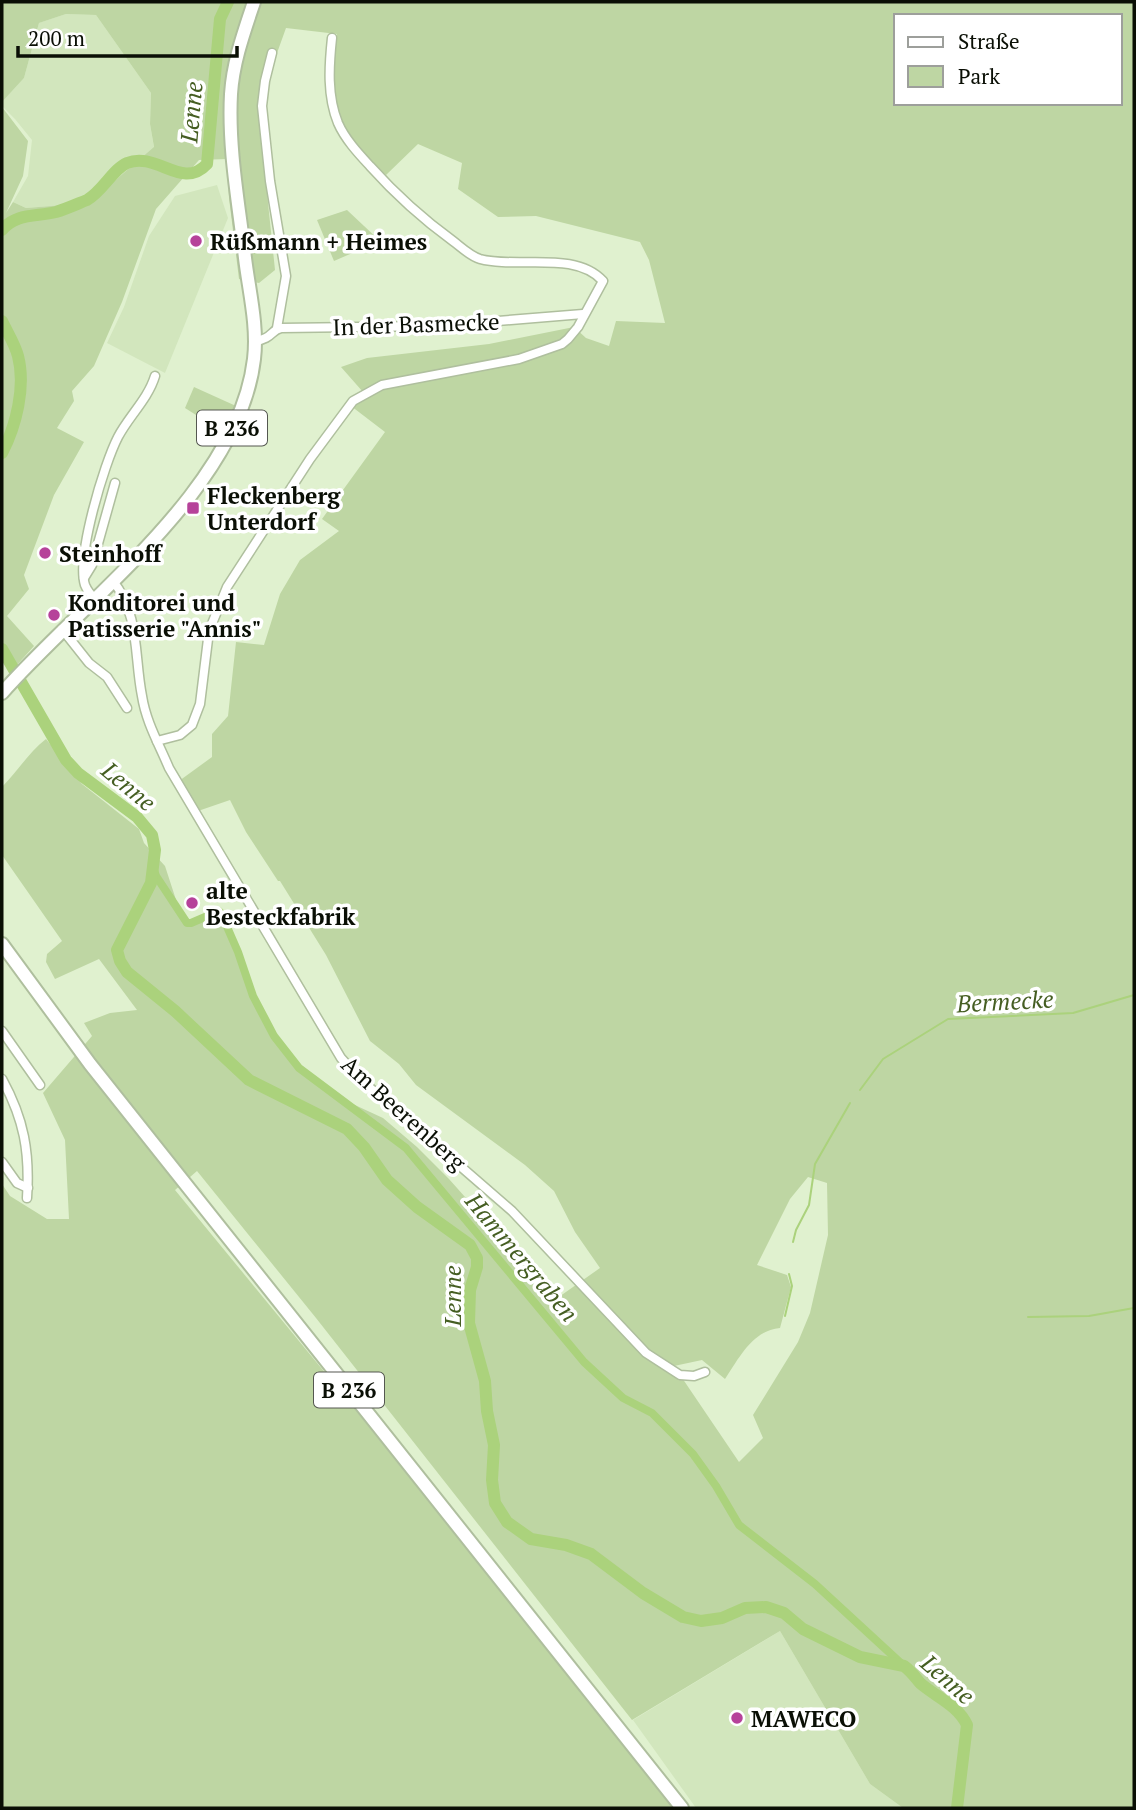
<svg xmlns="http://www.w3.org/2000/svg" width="1136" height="1810" font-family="'PT Serif',serif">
  <rect width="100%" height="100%" fill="#e0f1cf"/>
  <g fill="#d2e6bd">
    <polygon points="66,14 96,15 151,93 150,124 154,148 89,203 26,208 13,202 28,176 32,140 15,119 2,106 2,102 24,78 39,23"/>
    <polygon points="217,185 228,218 165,373 107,343 124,307 149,236 175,196"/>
    <polygon points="780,1631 870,1784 903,1808 696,1808 633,1720"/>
  </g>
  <g fill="#bed6a3" fill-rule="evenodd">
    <path d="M2 2H1134V1808H903L870 1784 780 1631 632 1720 316 1318 197 1171 175 1190 354 1408 673 1808H2V1184L10 1196 47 1219H69L65 1140 43 1093 92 1036 84 1023 110 1013 137 1010 99 959 55 979 46 962 47 954 62 941 2 855V787C18 771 28 753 46 739L82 784 139 829 144 843 165 866 179 909 185 921 191 923 219 911 238 952 253 996 274 1036 287 1054 299 1068 344 1100 383 1118 417 1147 449 1179 556 1299 600 1268 575 1232 554 1191 525 1165 416 1085 399 1064 370 1041 326 955 280 881H278L246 832 230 800 198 811 179 781 212 757V734L228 716 236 642 264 645 280 594 300 560 339 531 322 519 385 432 351 406 363 392 341 367 367 358 489 344 574 327 586 338 609 346 616 321 665 323 649 260 640 242 536 216 498 217 458 189 462 163 418 144 386 175C369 160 349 142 339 121 326 95 332 61 337 34L286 28 272 67 262 106 268 203 275 270 259 283 239 279 229 198 227 159 199 160 156 209 122 302 94 366 72 391 74 401 57 428 84 442 54 495 24 575 29 589 7 616 34 646 16 666 2 643V107L28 141 23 176 6 213 13 202 26 208 89 203 154 147 150 124 151 93 96 15 66 14 39 23 24 78 2 102ZM896 16H1120V103H896ZM808 1177 827 1183 828 1235 810 1313 798 1342 753 1415 763 1438 739 1462 674 1366 702 1360 725 1379C739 1358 753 1330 780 1328L791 1287 787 1275 757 1265 790 1199Z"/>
    <polygon points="347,210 380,241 334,261 317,220"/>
    <polygon points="194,387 236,406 223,432 185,408"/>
  </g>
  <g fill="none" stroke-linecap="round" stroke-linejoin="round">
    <g stroke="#abd27c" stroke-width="2">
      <polyline points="860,1090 883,1059 948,1019 1073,1013 1134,995"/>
      <polyline points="793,1242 796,1230 809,1205 815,1164 850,1103"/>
      <polyline points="785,1316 792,1286 789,1274"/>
      <polyline points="1028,1317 1089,1316 1134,1308"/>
    </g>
    <polyline stroke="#abd27c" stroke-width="8" points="153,867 156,876 187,923 191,923 219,911 221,913 238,952 253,996 274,1036 299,1068 406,1148 584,1362 623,1398 652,1413 693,1454 716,1486 739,1525 815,1584 904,1666"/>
    <g stroke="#abd27c" stroke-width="12">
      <path d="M2 230C16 213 36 217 56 212 66 209 77 204 87 200 102 192 113 169 127 163 157 151 182 191 207 164L220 19 228 2"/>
      <path d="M2 321C7 332 15 344 18 356 26 387 16 426 2 453"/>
      <path d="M2 649 66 760 78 773 137 817 152 835 155 850 151 883 117 950 120 961 127 972 175 1011 249 1080 347 1129 364 1147 387 1180 417 1207 470 1245 477 1258V1267L470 1290 469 1323 485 1381 487 1411 494 1445 492 1480 495 1503 507 1522 531 1539 566 1545 591 1554 643 1593 683 1617 701 1621 722 1618 745 1608 766 1607 784 1613 803 1629 860 1657 904 1666C911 1671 915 1677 920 1683 936 1697 958 1705 967 1725L957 1808"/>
    </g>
    <g stroke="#afbf9e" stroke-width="11">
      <g id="minor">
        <polyline points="272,53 265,81 262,106 270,181 286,276 277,328"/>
        <path d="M255 341C272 339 271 330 281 328L436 326 583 314"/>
        <polyline points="84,578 92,565 115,483"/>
        <path d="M113 581C140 615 134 656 142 696 146 722 159 744 169 768L341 1058 361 1080 512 1211 646 1353 680 1375 694 1376 705 1372"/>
        <path d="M95 599C91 595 87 590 85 585 76 557 104 464 118 437 129 416 148 399 155 376"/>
        <polyline points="62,629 89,663 107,677 127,708"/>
        <path d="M157 741 180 735 192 725 200 704 209 631 227 587 310 459 353 401 382 385 519 359 562 344 568 339 578 327 603 281C575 250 517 269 480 259 470 256 461 247 453 241 420 217 397 196 370 166 358 153 345 139 338 123 327 96 329 66 332 38"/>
        <polyline points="2,1031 40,1085"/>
        <path d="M2 1079C24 1119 30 1152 27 1198"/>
        <polyline points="2,1162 17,1183 28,1188"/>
      </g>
    </g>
    <g stroke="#afbf9e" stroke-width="16">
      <g id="primary">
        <path d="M2 693C84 600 239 489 254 359 258 326 249 291 245 258 239 205 228 149 231 94 233 62 244 32 254 2"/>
        <polyline points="2,944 90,1064 682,1808"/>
      </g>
    </g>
    <use href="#minor" stroke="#fff" stroke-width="8"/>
    <use href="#primary" stroke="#fff" stroke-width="12"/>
  </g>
  <g fill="#b6429a" stroke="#fff" stroke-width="2.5">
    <circle cx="196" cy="241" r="7"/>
    <rect x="186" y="501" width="14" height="14" rx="3.5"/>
    <circle cx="45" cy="553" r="7"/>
    <circle cx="54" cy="615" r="7"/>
    <circle cx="192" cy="903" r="7"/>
    <circle cx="737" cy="1718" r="7"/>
  </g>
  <g text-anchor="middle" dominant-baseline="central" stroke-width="7" stroke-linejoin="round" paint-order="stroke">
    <g fill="#fff" stroke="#545750" stroke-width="2">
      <rect x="197" y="410.5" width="70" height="35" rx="5"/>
      <rect x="314" y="1372.5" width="70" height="35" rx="5"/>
    </g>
    <g font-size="21" font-weight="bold" fill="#0a0f05">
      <text x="232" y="428">B 236</text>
      <text x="349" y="1390">B 236</text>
    </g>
    <g font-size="23" font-weight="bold" fill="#0a0f05" stroke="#fff" text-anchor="start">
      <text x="210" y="241">Rüßmann + Heimes</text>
      <text x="207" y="495">Fleckenberg<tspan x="207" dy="26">Unterdorf</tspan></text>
      <text x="59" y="553">Steinhoff</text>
      <text x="68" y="602">Konditorei und<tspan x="68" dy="26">Patisserie "Annis"</tspan></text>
      <text x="206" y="890">alte<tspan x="206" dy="26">Besteckfabrik</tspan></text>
      <text x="751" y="1718">MAWECO</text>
    </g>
    <g font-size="23" fill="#0a0f05" stroke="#fff">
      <text transform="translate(416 324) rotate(-2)">In der Basmecke</text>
      <text transform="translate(404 1113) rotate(42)">Am Beerenberg</text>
    </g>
    <g font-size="24" font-style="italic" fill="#455e22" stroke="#fff">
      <text transform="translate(191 112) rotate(-85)">Lenne</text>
      <text transform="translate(129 786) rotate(40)">Lenne</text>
      <text transform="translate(1005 1001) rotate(-3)">Bermecke</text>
      <text transform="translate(522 1257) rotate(50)">Hammergraben</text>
      <text transform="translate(452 1296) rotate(-90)">Lenne</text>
      <text transform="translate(948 1679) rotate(41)">Lenne</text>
    </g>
  </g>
  <rect width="1136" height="1810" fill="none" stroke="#0a0f05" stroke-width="7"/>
  <rect x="894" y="14" width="228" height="91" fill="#ffffff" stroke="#9d9f9b" stroke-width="2"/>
  <rect x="908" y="37" width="35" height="10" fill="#ffffff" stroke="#9d9f9b" stroke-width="2"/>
  <text x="958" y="49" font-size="21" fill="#0a0f05">Straße</text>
  <rect x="908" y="66" width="35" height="21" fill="#bed6a3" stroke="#9d9f9b" stroke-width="2"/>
  <text x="958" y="84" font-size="21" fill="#0a0f05">Park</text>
  <path d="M18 46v10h219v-10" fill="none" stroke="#0a0f05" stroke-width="3.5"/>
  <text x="28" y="46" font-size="21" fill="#0a0f05" stroke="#ffffff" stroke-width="5" paint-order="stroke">200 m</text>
</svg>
